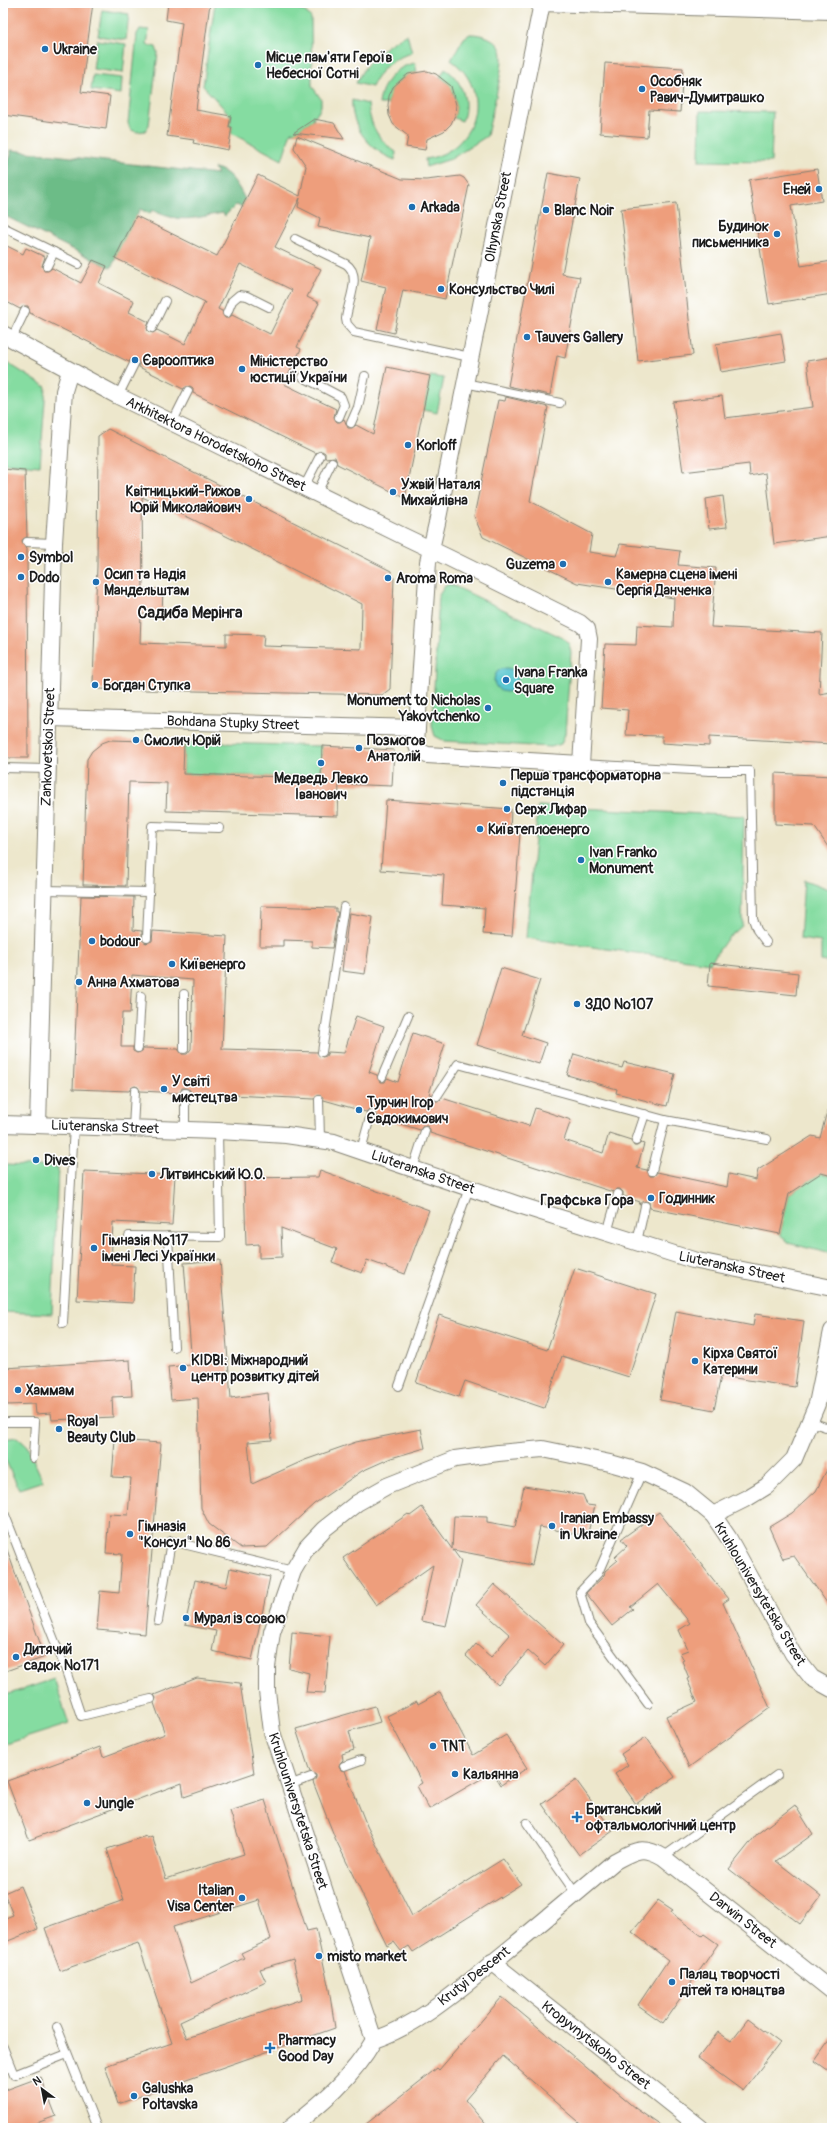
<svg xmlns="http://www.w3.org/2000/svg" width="835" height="2131" font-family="Pangolin,sans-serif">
  <rect width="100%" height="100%" fill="#fff"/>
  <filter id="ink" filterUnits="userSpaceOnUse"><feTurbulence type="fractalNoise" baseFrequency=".025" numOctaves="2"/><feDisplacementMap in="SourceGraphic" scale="8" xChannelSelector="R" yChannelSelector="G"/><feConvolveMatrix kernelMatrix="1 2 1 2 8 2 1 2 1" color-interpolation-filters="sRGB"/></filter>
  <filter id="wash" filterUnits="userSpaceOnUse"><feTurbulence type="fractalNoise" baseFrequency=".012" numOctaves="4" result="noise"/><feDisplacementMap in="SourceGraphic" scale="16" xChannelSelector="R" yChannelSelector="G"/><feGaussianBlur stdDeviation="0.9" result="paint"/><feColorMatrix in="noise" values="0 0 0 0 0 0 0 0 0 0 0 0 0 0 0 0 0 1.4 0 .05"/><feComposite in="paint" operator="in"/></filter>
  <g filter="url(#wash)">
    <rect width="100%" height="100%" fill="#ede7cc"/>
    <g fill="#85dca1" stroke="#507c5e">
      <polygon points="215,3 288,3 307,13 311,18 312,86 321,99 321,106 318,113 313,117 314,119 299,129 298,132 291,132 282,160 231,133 232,127 229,127 231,116 203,86"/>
      <polygon points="102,10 129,14 126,40 98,36"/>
      <polygon points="140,29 149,30 147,45 156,47 158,53 149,125 145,131 136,132 130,129 128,123 137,34"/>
      <path d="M407 34 412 53C393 58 380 68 372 87L356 83C367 59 385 46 407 34Z"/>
      <path d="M470 34C482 34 496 38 501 50 506 64 490 118 487 136L451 159 426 167 425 159C476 152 494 90 451 60L464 38Z"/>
      <polygon points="97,40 126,44 123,73 93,69"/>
      <path d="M415 63 417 72C400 76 390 86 388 104H379C382 83 394 67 415 63Z"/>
      <path d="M445 69C462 79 470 103 462 121L454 118C459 102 454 85 440 77Z"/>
      <polygon points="93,75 122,78 121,94 91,90"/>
      <path d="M352 100 368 104C370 125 378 140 396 152L395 160C371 151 350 127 352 100Z"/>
      <polygon points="700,111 773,112 771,162 699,161"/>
      <polygon points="3,360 46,387 40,466 3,463"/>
      <polygon points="430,376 444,378 437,413 423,410"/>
      <polygon points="450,584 563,638 569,644 571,652 565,734 561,744 551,747 445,741 435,736 432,726 439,595 445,586"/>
      <polygon points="184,742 322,746 321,778 183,774"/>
      <polygon points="538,806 744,816 742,926 727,939 710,963 526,938"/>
      <polygon points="804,880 832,890 832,963 821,961 821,942 800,939"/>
      <polygon points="3,1165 58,1167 52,1314 3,1312"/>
      <polygon points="821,1173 832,1176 832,1249 828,1253 788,1243 780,1234 789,1194"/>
      <polygon points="17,1437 27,1446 43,1481 19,1489 3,1455 3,1439"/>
      <polygon points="54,1679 69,1724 3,1745 3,1696"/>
    </g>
    <path fill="#6cbc87" stroke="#446c52" d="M11 150 217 174 214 168C230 170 238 186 245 199L242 207 236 205 225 216 223 213C193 218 180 224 152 210L150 214 140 209 111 268 3 215V174L11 155Z"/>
    <circle fill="#5bc8d1" stroke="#3c7276" cx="506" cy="680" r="12"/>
    <g id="blocks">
      <g fill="#ee9e7c" fill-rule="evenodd">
        <polygon points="4,3 93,3 81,92 110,96 106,129 3,115"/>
        <polygon points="168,3 210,3 196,110 231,116 229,127 232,127 228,150 193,143 194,140 167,136 182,23 166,20"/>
        <polygon points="605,63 683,68 680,112 649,110 647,137 600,133"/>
        <polygon points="427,71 436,74 451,86 456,105 455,115 451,124 444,131 427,139 425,150 406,147 408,136 393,124 389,115 388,105 389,96 393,87 408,74"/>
        <polygon points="314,119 334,123 344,139 293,133"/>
        <path d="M297 136 402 179 426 180 460 176 464 178 469 185 445 299 403 290 394 333 377 329 386 287 361 281 370 238 318 227 320 218 298 207 300 198 275 247 321 269 307 297 319 303 297 347 301 349 284 384 336 409 334 417 337 422H340L344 419 348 428H352L356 425 373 434 387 367 430 376 405 498 337 464 335 457 325 458V453L322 451 315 453 193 393V388L190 386 183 389 139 367V363L136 359H131L129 362 30 313 28 306H24L20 309 3 300V244L23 254 26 248 45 257 42 266 44 271H48L52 268 81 283 93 260 107 266 99 283 134 301 129 312 149 322 147 328 148 331 153 333 157 330 185 344 205 302 115 258 136 216 217 256 258 175 300 196 306 166 294 148ZM240 264 292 290 270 334 232 315 228 318H225L222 311 218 309Z"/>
        <polygon points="817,169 822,201 791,206 801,266 832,261 832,294 769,304 749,180"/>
        <polygon points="548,173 580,179 562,274 580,277 565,358 557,356 550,395 508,386"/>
        <polygon points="676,203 693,355 638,361 621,209"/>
        <polygon points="781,333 786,361 721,372 716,344"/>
        <polygon points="832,357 832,536 774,544 766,473 750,476 749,464 683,472 673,402 722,396 725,418 813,407 807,361"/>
        <polygon points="506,397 548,407 530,501 592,534 589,552 616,556 620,544 680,551 678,565 716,568 711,627 822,633 819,694 832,692 832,744 709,737 709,746 662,743 662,736 626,735 628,710 601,708 605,644 636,645 637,625 673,627 674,598 577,583 483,537 474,516 498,400 505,401"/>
        <path d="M108 429 391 571 394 578 390 689 382 695 98 689 93 683 97 566 98 436ZM142 497 190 518 362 604 361 649 263 646 264 635 226 634V646L140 643 141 614 162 615 163 589H143Z"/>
        <polygon points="3,469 25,471 27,537 23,539 22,542 24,546 27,548 28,758 3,758"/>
        <polygon points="723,496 727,527 709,529 706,499"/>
        <polygon points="110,740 184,742 183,774 321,778 322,746 394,750 392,786 339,784 338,816 166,811 167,783 129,782 126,886 83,885 87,759 92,751 102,743"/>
        <polygon points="775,773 832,776 832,853 814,826 775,824"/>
        <polygon points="386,800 511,809 510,833 520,834 512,936 483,934 485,908 442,905 444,875 381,870"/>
        <path d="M81 896 134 897 133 930 142 931V940L146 943 152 941 153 931 227 936 222 1049 317 1052 322 1057 326 1056 328 1052 344 1053 356 1016 384 1026 369 1072 377 1075 380 1082H385L387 1078 398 1082 413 1033 445 1044 429 1094 432 1095 434 1101H439L442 1098 529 1126 535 1108 571 1120 564 1140 603 1153 609 1133 631 1140 634 1146H637L641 1143 644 1144 637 1168 647 1170 650 1176H654L657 1172 727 1187 729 1174 756 1180 758 1170 812 1136 820 1138 827 1111 832 1112V1176L821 1173 789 1194 780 1234 650 1208 649 1202 646 1201 639 1205 640 1202 623 1196V1192L620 1189H616L613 1192 430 1133V1129L427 1126H423L420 1130 376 1116 373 1109H369L366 1112 324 1100 319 1095 314 1099 190 1093V1090L185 1088H182L180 1093 140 1091 138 1087 135 1086 131 1088 129 1091 73 1089ZM132 975 193 980 191 1049 187 1054H182L178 1049 144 1048 142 1051 137 1053 133 1051V1047H121L122 1013H130Z"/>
        <polygon points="261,906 336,908 336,912 338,912 332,948 312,947 312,941 283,940 283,946 260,946"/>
        <polygon points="349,913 373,917 365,974 342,971"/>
        <polygon points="710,963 798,973 796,995 708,986"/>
        <polygon points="501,968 540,980 522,1035 546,1043 539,1064 477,1045"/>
        <polygon points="574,1054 622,1068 624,1062 675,1074 667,1106 616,1093 617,1089 567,1075"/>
        <polygon points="320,1170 429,1210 405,1274 367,1260 362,1273 332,1262 337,1249 281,1228 282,1257 259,1258 259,1244 246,1245 244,1178 318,1177"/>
        <polygon points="84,1171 175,1175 172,1225 113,1222 111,1265 135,1266 133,1303 77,1300"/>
        <polygon points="220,1260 231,1398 268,1393 272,1440 248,1442 252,1484 305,1460 356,1442 421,1429 425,1448 391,1458 362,1471 314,1504 267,1547 241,1548 209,1524 201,1508 198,1398 171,1400 168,1367 192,1365 184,1263"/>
        <polygon points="575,1268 656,1294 629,1377 562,1356 544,1408 465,1381 459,1397 416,1383 439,1315 547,1350"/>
        <polygon points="676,1311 753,1326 755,1314 804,1321 795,1387 721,1376 714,1410 660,1400"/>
        <polygon points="130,1360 132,1396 112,1397 113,1417 52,1420 51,1413 36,1414 35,1404 7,1405 5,1368"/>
        <polygon points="115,1440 161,1443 145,1634 97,1630 100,1591 119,1593 122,1554 106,1553 109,1514 128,1515 131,1478 112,1477"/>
        <polygon points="832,1460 832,1530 828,1535 832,1540 832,1610 794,1556 783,1559 769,1527 792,1513 816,1491"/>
        <polygon points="524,1486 583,1495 587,1505 595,1506 587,1536 540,1527 532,1565 453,1550 461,1561 446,1626 421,1621 433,1565 376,1605 343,1558 408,1514 410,1516 422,1507 452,1549 454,1516 487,1517 487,1522 515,1527"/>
        <polygon points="659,1512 729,1599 723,1603 770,1708 689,1767 666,1716 697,1702 687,1679 689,1678 682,1661 684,1660 680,1653 688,1650 679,1630 690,1623 658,1584 630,1607 633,1609 612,1626 586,1593 604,1576 605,1571 618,1560 615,1557 627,1546 621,1539"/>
        <polygon points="3,1544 5,1544 45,1657 3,1672"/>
        <polygon points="230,1568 270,1577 252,1660 212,1651 216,1631 185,1625 195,1580 226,1587"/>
        <polygon points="494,1584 563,1645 545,1666 528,1651 498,1685 466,1656 476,1644 491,1657 510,1635 476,1605"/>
        <polygon points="292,1632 330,1636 325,1693 306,1692 309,1673 289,1668"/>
        <polygon points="197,1678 240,1683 254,1773 184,1797 182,1783 29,1840 7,1781 100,1747 103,1757 165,1734 154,1703 156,1698 154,1695"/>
        <polygon points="440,1692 473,1755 506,1735 527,1768 501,1785 493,1772 429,1809 417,1786 422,1783 387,1716 417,1701 418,1704"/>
        <polygon points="375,1706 380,1722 349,1731 354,1750 342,1754 343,1760 340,1763 339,1767 341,1770 345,1771 367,1826 412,1916 503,1859 521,1884 413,1952 409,1946 401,1951 394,1942 387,1946 335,1838 313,1782 316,1778 316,1775 310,1772 296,1729"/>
        <polygon points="646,1737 675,1777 636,1804 615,1774 628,1765 621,1754"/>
        <polygon points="576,1780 613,1831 579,1855 542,1804"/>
        <path d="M265 1800 307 1931 316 1929 329 1989 335 2028 118 2104 105 2066 172 2043 138 1943 60 1971 45 1928 124 1900 107 1849 146 1836 147 1838 152 1836 166 1879 244 1854 230 1811ZM259 1900 271 1939 241 1953 244 1958 191 1983 173 1927ZM293 1959 302 1999 187 2038 180 2022 266 1982 260 1969Z"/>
        <polygon points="795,1805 813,1834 776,1861 821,1896 800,1924 729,1869 757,1834"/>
        <polygon points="20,1886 38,1929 3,1943 3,1919 13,1915 4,1893"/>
        <polygon points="658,1900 673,1910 671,1913 702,1936 704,1934 718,1944 663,2023 638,2005 668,1960 632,1932"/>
        <polygon points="502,1997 635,2108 664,2128 586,2128 503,2056 465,2100 489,2128 361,2128 437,2068 439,2070"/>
        <polygon points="748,2019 780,2043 743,2091 698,2058 718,2032 731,2041"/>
        <polygon points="832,2037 832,2073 815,2061"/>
        <polygon points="41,2077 56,2116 23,2128 3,2128 3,2091"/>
      </g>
    </g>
  </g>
  <g filter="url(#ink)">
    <use href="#blocks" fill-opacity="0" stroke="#848274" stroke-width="1"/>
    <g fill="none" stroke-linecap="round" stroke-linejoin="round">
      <g stroke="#848274" stroke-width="10">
        <g id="lane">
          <polyline points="3,227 54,252 47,266"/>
          <path d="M295 239 346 264C363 275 347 303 346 319L347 324 354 332 470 357"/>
          <polyline points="54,252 78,264"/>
          <polyline points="227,313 232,301 239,295 247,296 269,307"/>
          <polyline points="152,328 165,301"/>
          <polyline points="12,338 25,311"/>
          <polyline points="303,377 341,397 344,405 339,417"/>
          <polyline points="465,383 560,403"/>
          <polyline points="118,396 134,364"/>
          <polyline points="172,423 188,391"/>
          <polyline points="351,423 358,407 365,376"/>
          <polyline points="304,487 320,456"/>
          <polyline points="317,493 332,462"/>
          <polyline points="27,542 54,543"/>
          <polyline points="581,764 710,771 750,771 753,919 757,930 766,942"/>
          <polyline points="3,768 48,769"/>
          <polyline points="44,890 149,892"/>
          <polyline points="147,938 152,826 219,828"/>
          <polyline points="138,1048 141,996"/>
          <polyline points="184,1049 184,994"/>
          <polyline points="322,1052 344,907"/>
          <polyline points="382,1077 408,1016"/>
          <polyline points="437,1096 458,1064 665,1120 767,1139"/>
          <polyline points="319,1100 320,1139"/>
          <polyline points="133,1128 135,1091"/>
          <polyline points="185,1130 185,1093"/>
          <polyline points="636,1141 645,1114"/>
          <polyline points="361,1150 371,1114"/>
          <polyline points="413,1168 425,1131"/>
          <polyline points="652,1171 665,1120"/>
          <polyline points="607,1233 618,1194"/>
          <polyline points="129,1236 220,1237 218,1131"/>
          <polyline points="168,1236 174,1347"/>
          <polyline points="637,1242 645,1206"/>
          <polyline points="63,1323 74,1126"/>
          <polyline points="399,1386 469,1188"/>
          <polyline points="3,1422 35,1422 33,1458"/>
          <polyline points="810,1422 832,1429"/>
          <polyline points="642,1472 598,1573 580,1592 589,1623 648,1704"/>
          <polyline points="3,1510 64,1665 81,1716 151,1699"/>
          <polyline points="158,1621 171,1541 293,1571"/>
          <polyline points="344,1766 361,1760"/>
          <polyline points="289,1785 311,1777"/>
          <polyline points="527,1823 576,1894"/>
          <polyline points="663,1857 777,1775"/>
          <polyline points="57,2027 97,2128"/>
          <polyline points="3,2047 14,2075 67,2054"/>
        </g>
      </g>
      <g stroke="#848274" stroke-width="18">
        <g id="street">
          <polyline points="540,3 832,11"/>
          <polyline points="3,334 118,396 403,536 449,558 580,623 587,629 589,639 581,764 427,755 419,751 416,743 428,562 437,523 542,3"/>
          <polyline points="49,718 417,728"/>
          <polyline points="3,1124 218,1131 286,1135 334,1142 519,1205 693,1260 832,1288"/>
          <polyline points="38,1125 54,543 64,391 70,371"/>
          <polyline points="713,1515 749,1497 767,1486 794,1459 817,1404 832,1331"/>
          <polyline points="492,1962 701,2128"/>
          <polyline points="374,2040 272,1732 267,1691 267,1667 272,1632 293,1571 307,1547 324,1529 357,1503 387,1486 455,1459 498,1453 543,1449 610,1463 642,1472 685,1492 713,1515 728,1537 793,1654 812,1678 832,1689"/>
          <path d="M290 2128C323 2102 352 2078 374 2040 423 2023 462 1987 502 1955 540 1924 577 1893 615 1861 634 1851 642 1845 663 1857L832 1991"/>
        </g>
      </g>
      <use href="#lane" stroke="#fff" stroke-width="8"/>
      <use href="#street" stroke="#fff" stroke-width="16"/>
    </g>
  </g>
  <g fill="#1f6fb2" stroke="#fff" stroke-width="1.5">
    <circle cx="45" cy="49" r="4"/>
    <circle cx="258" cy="65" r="4"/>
    <circle cx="642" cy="89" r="4"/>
    <circle cx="819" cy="189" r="4"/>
    <circle cx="412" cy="207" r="4"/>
    <circle cx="546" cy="210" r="4"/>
    <circle cx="777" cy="234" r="4"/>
    <circle cx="441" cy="289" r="4"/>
    <circle cx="527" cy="337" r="4"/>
    <circle cx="135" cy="360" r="4"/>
    <circle cx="242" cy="369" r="4"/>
    <circle cx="408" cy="445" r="4"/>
    <circle cx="393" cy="492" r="4"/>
    <circle cx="249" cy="499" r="4"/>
    <circle cx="21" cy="557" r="4"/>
    <circle cx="563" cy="564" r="4"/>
    <circle cx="21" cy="577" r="4"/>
    <circle cx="388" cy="578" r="4"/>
    <circle cx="96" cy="582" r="4"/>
    <circle cx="608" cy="582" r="4"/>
    <circle cx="506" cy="680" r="4"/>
    <circle cx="95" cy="685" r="4"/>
    <circle cx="488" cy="708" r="4"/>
    <circle cx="136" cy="740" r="4"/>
    <circle cx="359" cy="748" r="4"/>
    <circle cx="321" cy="763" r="4"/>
    <circle cx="503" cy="783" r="4"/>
    <circle cx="507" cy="809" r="4"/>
    <circle cx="480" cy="829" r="4"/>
    <circle cx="581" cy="860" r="4"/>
    <circle cx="92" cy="941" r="4"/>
    <circle cx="172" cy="964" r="4"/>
    <circle cx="79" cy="982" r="4"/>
    <circle cx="577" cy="1004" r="4"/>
    <circle cx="164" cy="1089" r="4"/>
    <circle cx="359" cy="1110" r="4"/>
    <circle cx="36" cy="1160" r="4"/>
    <circle cx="152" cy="1174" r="4"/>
    <circle cx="651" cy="1198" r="4"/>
    <circle cx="94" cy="1248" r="4"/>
    <circle cx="695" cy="1361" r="4"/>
    <circle cx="183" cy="1368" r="4"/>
    <circle cx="18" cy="1390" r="4"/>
    <circle cx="59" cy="1429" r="4"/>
    <circle cx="552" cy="1526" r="4"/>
    <circle cx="130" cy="1534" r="4"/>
    <circle cx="186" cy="1618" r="4"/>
    <circle cx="16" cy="1657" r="4"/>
    <circle cx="433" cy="1746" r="4"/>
    <circle cx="455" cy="1774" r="4"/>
    <circle cx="87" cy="1803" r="4"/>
    <path d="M575 1811h4v4h4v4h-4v4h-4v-4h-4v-4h4z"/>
    <circle cx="242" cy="1898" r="4"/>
    <circle cx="319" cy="1956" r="4"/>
    <circle cx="672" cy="1982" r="4"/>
    <path d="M268 2042h4v4h4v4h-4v4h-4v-4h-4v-4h4z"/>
    <circle cx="134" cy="2096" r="4"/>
  </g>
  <g text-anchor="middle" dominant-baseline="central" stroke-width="3" stroke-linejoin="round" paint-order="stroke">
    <g font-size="14" font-weight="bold" fill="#1c1c1c" stroke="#fff" text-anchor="start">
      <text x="53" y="49">Ukraine</text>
      <text x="266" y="57">Місце пам'яти Героїв<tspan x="266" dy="16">Небесної Сотні</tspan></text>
      <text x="650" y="81">Особняк<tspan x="650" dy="16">Равич-Думитрашко</tspan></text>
      <text x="811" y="189" text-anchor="end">Еней</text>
      <text x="420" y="207">Arkada</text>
      <text x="554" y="210">Blanc Noir</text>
      <text x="769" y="226" text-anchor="end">Будинок<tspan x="769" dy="16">письменника</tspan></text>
      <text x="449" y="289">Консульство Чилі</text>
      <text x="535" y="337">Tauvers Gallery</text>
      <text x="143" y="360">Єврооптика</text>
      <text x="250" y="361">Міністерство<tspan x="250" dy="16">юстиції України</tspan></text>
      <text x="416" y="445">Korloff</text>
      <text x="401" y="484">Ужвій Наталя<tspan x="401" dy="16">Михайлівна</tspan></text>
      <text x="241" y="491" text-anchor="end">Квітницький-Рижов<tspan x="241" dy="16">Юрій Миколайович</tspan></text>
      <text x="29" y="557">Symbol</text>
      <text x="555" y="564" text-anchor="end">Guzema</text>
      <text x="104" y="574">Осип та Надія<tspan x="104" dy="16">Мандельштам</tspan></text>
      <text x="616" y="574">Камерна сцена імені<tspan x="616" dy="16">Сергія Данченка</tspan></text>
      <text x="29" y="577">Dodo</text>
      <text x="396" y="578">Aroma Roma</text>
      <text x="514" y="672">Ivana Franka<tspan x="514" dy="16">Square</tspan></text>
      <text x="103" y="685">Богдан Ступка</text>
      <text x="480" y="700" text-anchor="end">Monument to Nicholas<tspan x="480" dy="16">Yakovtchenko</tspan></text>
      <text x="144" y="740">Смолич Юрій</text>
      <text x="367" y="740">Позмогов<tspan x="367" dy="16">Анатолій</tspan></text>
      <text x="511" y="775">Перша трансформаторна<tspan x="511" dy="16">підстанція</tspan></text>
      <text x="321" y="778" text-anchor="middle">Медведь Левко<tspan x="321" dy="16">Іванович</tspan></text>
      <text x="515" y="809">Серж Лифар</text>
      <text x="488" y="829">Київтеплоенерго</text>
      <text x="589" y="852">Ivan Franko<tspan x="589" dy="16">Monument</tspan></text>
      <text x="100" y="941">bodour</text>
      <text x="180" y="964">Київенерго</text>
      <text x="87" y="982">Анна Ахматова</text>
      <text x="585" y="1004">ЗДО №107</text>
      <text x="172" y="1081">У світі<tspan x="172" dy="16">мистецтва</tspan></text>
      <text x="367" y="1102">Турчин Ігор<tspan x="367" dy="16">Євдокимович</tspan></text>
      <text x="44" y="1160">Dives</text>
      <text x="160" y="1174">Литвинський Ю.О.</text>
      <text x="659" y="1198">Годинник</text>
      <text x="102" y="1240">Гімназія №117<tspan x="102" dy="16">імені Лесі Українки</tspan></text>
      <text x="703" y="1353">Кірха Святої<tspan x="703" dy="16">Катерини</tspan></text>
      <text x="191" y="1360">KIDBI: Міжнародний<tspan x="191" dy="16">центр розвитку дітей</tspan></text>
      <text x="26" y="1390">Хаммам</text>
      <text x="67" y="1421">Royal<tspan x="67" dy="16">Beauty Club</tspan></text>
      <text x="560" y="1518">Iranian Embassy<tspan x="560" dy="16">in Ukraine</tspan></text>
      <text x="138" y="1526">Гімназія<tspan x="138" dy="16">"Консул" № 86</tspan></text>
      <text x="194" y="1618">Мурал із совою</text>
      <text x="24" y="1649">Дитячий<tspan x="24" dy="16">садок №171</tspan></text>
      <text x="441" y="1746">TNT</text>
      <text x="463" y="1774">Кальянна</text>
      <text x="95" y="1803">Jungle</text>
      <text x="586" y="1809">Британський<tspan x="586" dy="16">офтальмологічний центр</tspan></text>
      <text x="234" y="1890" text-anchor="end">Italian<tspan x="234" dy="16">Visa Center</tspan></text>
      <text x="327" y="1956">misto market</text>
      <text x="680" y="1974">Палац творчості<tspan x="680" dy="16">дітей та юнацтва</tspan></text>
      <text x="278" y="2040">Pharmacy<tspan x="278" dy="16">Good Day</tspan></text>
      <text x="142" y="2088">Galushka<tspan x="142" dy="16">Poltavska</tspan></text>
    </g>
    <g font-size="14" fill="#1c1c1c" stroke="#fff">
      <text transform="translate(498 217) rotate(-79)">Olhynska Street</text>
      <text transform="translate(216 444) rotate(26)">Arkhitektora Horodetskoho Street</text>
      <text transform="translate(233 723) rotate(2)">Bohdana Stupky Street</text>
      <text transform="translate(48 747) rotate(-88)">Zankovetskoi Street</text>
      <text transform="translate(105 1127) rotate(2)">Liuteranska Street</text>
      <text transform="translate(423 1172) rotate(19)">Liuteranska Street</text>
      <text transform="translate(732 1267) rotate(12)">Liuteranska Street</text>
      <text transform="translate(760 1594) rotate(59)">Kruhlouniversytetska Street</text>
      <text transform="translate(298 1811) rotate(72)">Kruhlouniversytetska Street</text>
      <text transform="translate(743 1920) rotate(38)">Darwin Street</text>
      <text transform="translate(474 1976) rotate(-38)">Krutyi Descent</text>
      <text transform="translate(596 2045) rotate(38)">Kropyvnytskoho Street</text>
    </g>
    <g font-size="15" font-weight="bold" fill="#1c1c1c" stroke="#fff">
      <text x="587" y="1200">Графська Гора</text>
    </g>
    <g font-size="16" font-weight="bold" fill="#1c1c1c" stroke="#fff">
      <text x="190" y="613">Садиба Мерінга</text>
    </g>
  </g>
  <rect width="835" height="2131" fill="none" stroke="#fff" stroke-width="16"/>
  <g transform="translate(42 2089) rotate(328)" stroke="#ffffff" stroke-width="3" paint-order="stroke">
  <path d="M0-3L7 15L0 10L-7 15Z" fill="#1c1c1c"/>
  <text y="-6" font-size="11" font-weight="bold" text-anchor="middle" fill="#1c1c1c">N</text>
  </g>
</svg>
